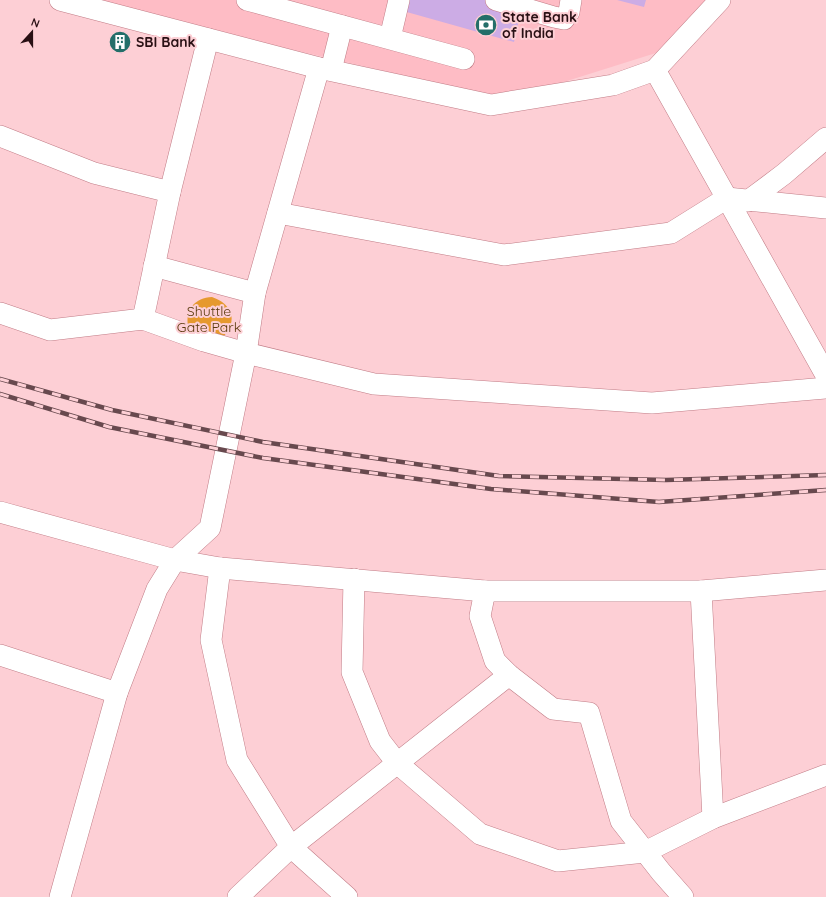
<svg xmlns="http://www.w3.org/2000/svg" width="826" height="897" font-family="Quicksand,sans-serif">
  <rect width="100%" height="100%" fill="#fdcfd5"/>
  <polygon fill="#febcc5" points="89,0 715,0 659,52 551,86 492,96 96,4"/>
  <path fill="#e6992f" d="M212 297C232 304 238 320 224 336L188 326C185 309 195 298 212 297Z"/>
  <g fill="#ccace5">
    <polygon points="399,0 495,0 522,7 514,42 396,9"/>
    <polygon points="617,0 646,0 644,7"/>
    <polygon points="117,31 126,34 122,54 113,51"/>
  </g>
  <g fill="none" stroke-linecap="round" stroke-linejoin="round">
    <g stroke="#c17c86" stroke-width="22">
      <g id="minor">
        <polyline points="60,0 319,68 491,105 613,85 655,70 720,0"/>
        <polyline points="247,0 464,59"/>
        <polyline points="496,0 554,17 564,19 569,12 571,0"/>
        <polyline points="390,38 399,0"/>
        <polyline points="331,70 342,26"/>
        <polyline points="655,70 826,375"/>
        <polyline points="0,136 94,173 170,192"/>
        <polyline points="748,201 784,174 826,138"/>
        <polyline points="278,213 504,255 671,233 727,198 826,208"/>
        <polyline points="154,266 255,293"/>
        <polyline points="0,313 50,330 143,319 204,341 246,353 374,384 652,403 826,388"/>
        <polyline points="143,319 170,192 208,39"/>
        <polyline points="0,512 175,560 220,568 485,591 701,591 826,580"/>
        <polyline points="220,568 211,640 237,760 291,847 347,897"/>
        <polyline points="354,579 352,672 380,741 397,763 480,834 558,861 645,852 713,818 826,775"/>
        <polyline points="485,591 480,616 495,661 509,675 553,709 589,713 621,821 661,872 683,897"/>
        <polyline points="701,591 713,818"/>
        <polyline points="0,655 117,693"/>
        <polyline points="60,897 117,693 157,589 175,560 210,528 246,353 255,293 319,68"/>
        <polyline points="238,897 291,847 509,675"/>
      </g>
    </g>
    <use href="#minor" stroke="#fff" stroke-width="21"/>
    <g stroke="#68494e" stroke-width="4.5">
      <g id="rail">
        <polyline points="0,379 112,410 263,442 499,476 666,480 826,475"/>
        <polyline points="0,394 109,427 263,458 491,489 659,502 826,490"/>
      </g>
    </g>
    <use href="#rail" stroke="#fdcfd5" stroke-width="3" stroke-dasharray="9" stroke-linecap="butt"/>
  </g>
  <defs>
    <g id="bank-disc" transform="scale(1.15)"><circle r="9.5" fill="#236e69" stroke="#fdcfd5"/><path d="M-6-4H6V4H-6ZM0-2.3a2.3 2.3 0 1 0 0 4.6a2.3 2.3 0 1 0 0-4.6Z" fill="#fff"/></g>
    <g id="building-disc" transform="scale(1.15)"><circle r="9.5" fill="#236e69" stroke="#fdcfd5"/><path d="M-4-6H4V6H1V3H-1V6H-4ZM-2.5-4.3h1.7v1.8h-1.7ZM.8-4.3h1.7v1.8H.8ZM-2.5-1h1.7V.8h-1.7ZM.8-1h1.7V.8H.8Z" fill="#fff"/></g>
  </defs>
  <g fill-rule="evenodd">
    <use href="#bank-disc" x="486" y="25"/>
    <use href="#building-disc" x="120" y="42"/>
  </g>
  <g text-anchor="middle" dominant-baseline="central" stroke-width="4" stroke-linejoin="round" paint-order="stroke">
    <g font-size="14" font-weight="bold" fill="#291014" stroke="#fdcfd5" text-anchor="start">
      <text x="502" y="17">State Bank<tspan x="502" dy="16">of India</tspan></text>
      <text x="136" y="42">SBI Bank</text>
    </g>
    <g font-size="14" fill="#5a390c" stroke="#fdcfd5">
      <text x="209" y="311">Shuttle<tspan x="209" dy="16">Gate Park</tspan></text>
    </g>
  </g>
  <g transform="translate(32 32) rotate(21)" stroke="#fdcfd5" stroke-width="3" paint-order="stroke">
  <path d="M0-3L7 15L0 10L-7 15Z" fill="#291014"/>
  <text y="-6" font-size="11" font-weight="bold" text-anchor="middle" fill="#291014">N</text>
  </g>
</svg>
